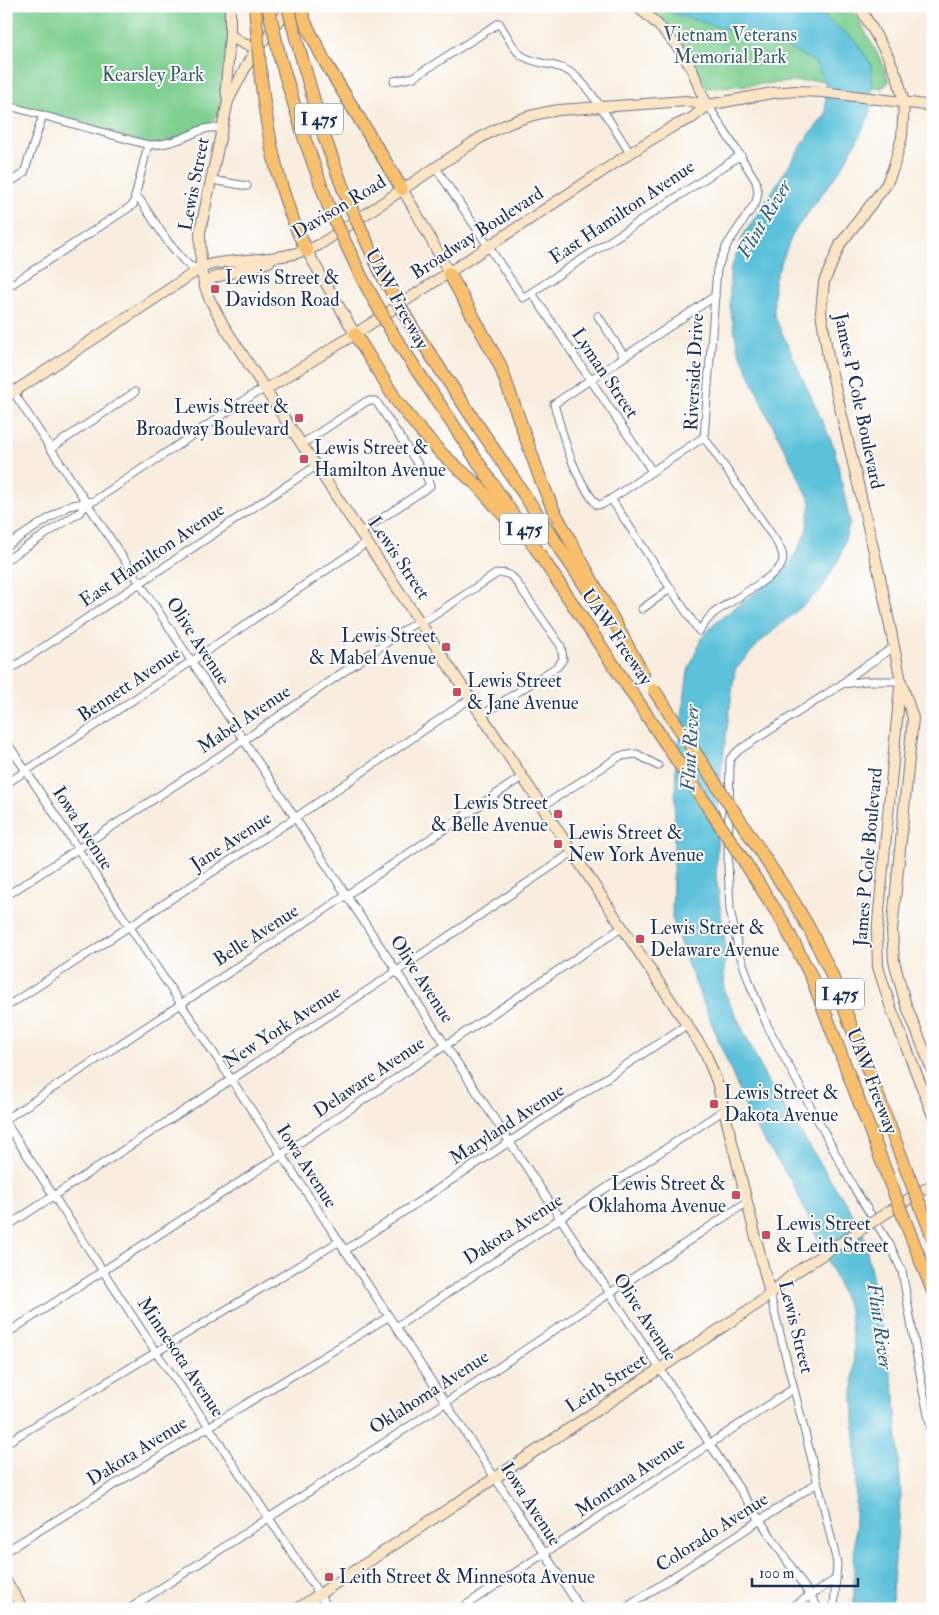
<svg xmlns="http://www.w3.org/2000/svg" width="939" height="1615" font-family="'IM FELL Double Pica',serif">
  <rect width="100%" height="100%" fill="#fff"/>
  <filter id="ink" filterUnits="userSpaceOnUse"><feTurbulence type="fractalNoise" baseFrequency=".02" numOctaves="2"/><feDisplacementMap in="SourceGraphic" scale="10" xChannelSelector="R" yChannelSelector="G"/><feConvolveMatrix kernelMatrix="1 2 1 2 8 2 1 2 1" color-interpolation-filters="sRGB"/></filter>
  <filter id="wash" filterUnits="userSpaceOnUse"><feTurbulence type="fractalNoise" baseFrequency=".0096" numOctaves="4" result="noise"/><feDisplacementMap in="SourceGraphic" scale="20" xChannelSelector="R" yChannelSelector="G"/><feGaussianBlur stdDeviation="1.12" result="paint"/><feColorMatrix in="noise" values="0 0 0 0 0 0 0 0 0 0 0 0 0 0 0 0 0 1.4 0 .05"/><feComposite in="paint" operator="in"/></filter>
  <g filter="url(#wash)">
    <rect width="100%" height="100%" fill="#f8edde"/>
    <g fill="#7ecf90" stroke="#4c7f77">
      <polygon points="6,6 228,6 228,101 207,127 156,145 6,105"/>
      <polygon points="642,6 851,6 882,62 889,82 882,88 817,80 707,88 680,43"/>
    </g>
    <polygon fill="#5cc1da" stroke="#3c789c" points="663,6 804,6 813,9 855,40 871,64 872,89 870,114 859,137 841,169 793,233 774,281 774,315 834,447 850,522 840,557 820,591 760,642 735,670 719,788 716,876 725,943 724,991 767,1080 863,1230 895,1396 901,1495 892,1593 893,1609 854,1609 854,1574 856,1456 853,1399 854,1351 849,1309 793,1184 752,1123 684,955 672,918 676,761 688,671 701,639 717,621 788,568 806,533 811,502 765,410 738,349 730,308 730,271 743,236 806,139 826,114 825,81 815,62 788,48 671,13"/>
  </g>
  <g filter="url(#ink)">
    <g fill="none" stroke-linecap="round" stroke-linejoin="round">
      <g stroke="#68728b" stroke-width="9">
        <g id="street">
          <path d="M394 81 414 77 499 23C505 32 513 49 521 55 536 66 559 62 574 75 595 93 614 129 630 153"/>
          <path d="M6 105 148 145C160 145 170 143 180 139 195 134 206 124 223 129"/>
          <polyline points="436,168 523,298 741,155"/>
          <polyline points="212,180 247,186"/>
          <polyline points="6,185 24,173 43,115"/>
          <polyline points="135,196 140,200 168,242 184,261 191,267 201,268"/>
          <polyline points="6,288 133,205 148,145"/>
          <polyline points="532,293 652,471"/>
          <polyline points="598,316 624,356"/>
          <polyline points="6,381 819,1609"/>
          <path d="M704 437 611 499 603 504 597 505C573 476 564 439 554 404L715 296"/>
          <polyline points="302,444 367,401 376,401 427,478 430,486 361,532"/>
          <polyline points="50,449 135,392"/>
          <path d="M611 499 699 631C704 625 708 618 714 613 727 603 779 575 782 563 785 555 780 548 776 541L704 437 717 269 727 245 756 202 758 192 756 181 708 105"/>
          <polyline points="6,546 68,506 94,501 254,394 265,389"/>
          <polyline points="6,560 80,512 87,504"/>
          <polyline points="642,609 671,588"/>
          <polyline points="6,672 310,470 316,465"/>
          <polyline points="901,681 866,681 842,684 739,750 730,759 728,864 730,910 739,952 751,987 767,1025 854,1188 890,1245 902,1271 923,1391 933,1438"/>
          <polyline points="842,684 855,673 894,647"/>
          <polyline points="6,741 396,1327 581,1609"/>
          <polyline points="6,784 192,661 368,542"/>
          <polyline points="543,806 620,756 637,754 658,766"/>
          <path d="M6 896 244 740 412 625 430 618 496 574C504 572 510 573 515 580L561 646 563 659 558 666 482 715"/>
          <polyline points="6,1007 289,822 471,698"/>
          <polyline points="6,1119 347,895 523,776"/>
          <polyline points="6,1123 156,1352 209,1427 329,1609"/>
          <polyline points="6,1227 397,971 573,852"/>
          <polyline points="344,1251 688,1024"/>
          <polyline points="770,1294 825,1512 837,1563 834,1609"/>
          <polyline points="396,1327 724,1110"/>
          <polyline points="6,1334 281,1155 623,927"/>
          <polyline points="6,1443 338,1242"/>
          <polyline points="6,1551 388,1317"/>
          <polyline points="129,1609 445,1403 747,1202"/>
          <polyline points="460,1609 793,1389"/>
          <polyline points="624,1609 817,1483"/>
          <polyline points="789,1609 836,1579"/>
        </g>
      </g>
      <g stroke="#68728b" stroke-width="12">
        <g id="secondary">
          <polyline points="291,6 252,55 228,101 200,232 201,268 204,284 209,298 224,326 265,389 705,1052 717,1082 770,1294"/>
          <path d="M636 6C658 23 679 45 692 70 698 82 700 94 708 105"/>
          <polyline points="859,6 888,56 898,79 904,103 902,137 893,169 886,185 841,243 824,282 821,312 828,357 880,577 901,681 913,718 892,931 894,961 905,1002 933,1072"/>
          <path d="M230 34C239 43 247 47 259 46"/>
          <polyline points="228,101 226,88 230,34 230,6"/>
          <polyline points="402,189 417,214 449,273"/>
          <polyline points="307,251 355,334"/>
          <polyline points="204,284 213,278 269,262"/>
          <polyline points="265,389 275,384 355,334 638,148 672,127 692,118 708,105"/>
          <path d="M6 397 201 268 212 264C248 258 286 261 319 245L480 138C505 123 529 114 559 110L686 101 708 105 772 93 796 91 823 92 933 106"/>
          <polyline points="900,687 877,933 878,967 891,1008 933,1116"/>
          <polyline points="888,1212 933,1184"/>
          <polyline points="6,1581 23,1609"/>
          <polyline points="297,1609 759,1303 793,1274"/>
        </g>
      </g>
      <g stroke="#68728b" stroke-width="14">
        <g id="highway">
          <polyline points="255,6 256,18"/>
          <polyline points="300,6 305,22 325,62 402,189"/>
          <polyline points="296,38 325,139 347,199"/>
          <polyline points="280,58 305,140 330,210"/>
          <path d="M261 79C268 138 279 197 307 251"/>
          <polyline points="449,273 500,365 540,478 553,509 643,674"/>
          <polyline points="412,327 596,602"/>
          <polyline points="355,334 396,400 419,429 441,453 478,486 513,526"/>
          <polyline points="394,336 652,723"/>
          <polyline points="747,831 795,904 810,930 830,971 906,1169"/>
          <polyline points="746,864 783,922 811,976 889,1180"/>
          <polyline points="924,1215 933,1238"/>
          <polyline points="907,1226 933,1292"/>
        </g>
      </g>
      <use href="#street" stroke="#fff" stroke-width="7"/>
      <use href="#secondary" stroke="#fce5c4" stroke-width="10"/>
      <use href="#highway" stroke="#f8bf6c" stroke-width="12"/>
      <g stroke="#68728b" stroke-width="12" stroke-linecap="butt">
        <polyline id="secondary-bridge" points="793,1274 888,1212"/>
      </g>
      <g stroke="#68728b" stroke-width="14" stroke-linecap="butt">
        <g id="highway-bridge">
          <polyline points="268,6 280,58"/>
          <polyline points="288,6 296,38"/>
          <polyline points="256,18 261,79"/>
          <polyline points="347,199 382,275 412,327"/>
          <polyline points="330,210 362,278 394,336"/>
          <polyline points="654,690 747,831"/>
          <polyline points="652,723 746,864"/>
          <polyline points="906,1169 924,1215"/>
          <polyline points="889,1180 907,1226"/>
        </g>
      </g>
      <use href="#secondary-bridge" stroke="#fce5c4" stroke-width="10"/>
      <use href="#highway-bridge" stroke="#f8bf6c" stroke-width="12"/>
    </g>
  </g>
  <g fill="#d1495b" stroke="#fff" stroke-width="2">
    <rect x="210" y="284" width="10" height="10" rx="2.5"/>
    <rect x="294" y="413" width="10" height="10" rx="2.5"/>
    <rect x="299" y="454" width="10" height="10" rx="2.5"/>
    <rect x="441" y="642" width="10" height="10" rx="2.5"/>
    <rect x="452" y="687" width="10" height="10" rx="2.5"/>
    <rect x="553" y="809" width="10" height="10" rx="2.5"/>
    <rect x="553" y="839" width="10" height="10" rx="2.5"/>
    <rect x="635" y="934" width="10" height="10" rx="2.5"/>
    <rect x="709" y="1099" width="10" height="10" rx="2.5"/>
    <rect x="731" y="1190" width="10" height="10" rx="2.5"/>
    <rect x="761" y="1230" width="10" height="10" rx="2.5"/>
    <rect x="324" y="1572" width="10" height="10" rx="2.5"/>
  </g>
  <g text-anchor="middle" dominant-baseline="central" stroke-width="4" stroke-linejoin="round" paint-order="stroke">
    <g fill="#fff" stroke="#5f6d8e" stroke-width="1">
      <rect x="295" y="103.5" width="48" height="31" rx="4"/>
      <rect x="500" y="513.5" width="48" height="31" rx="4"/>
      <rect x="816" y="978.5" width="48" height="31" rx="4"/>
    </g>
    <g font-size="18" font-weight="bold" fill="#1b2f5e">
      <text x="319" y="119">I 475</text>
      <text x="524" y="529">I 475</text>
      <text x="840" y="994">I 475</text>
    </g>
    <g font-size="19" fill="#395f6d" stroke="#fff">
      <text x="730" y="35">Vietnam Veterans<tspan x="730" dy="22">Memorial Park</tspan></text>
      <text x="153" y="75">Kearsley Park</text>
    </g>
    <g font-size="19" fill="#1b2f5e" stroke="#fff">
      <text transform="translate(194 184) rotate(-79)">Lewis Street</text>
      <text transform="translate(339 207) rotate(-31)">Davison Road</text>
      <text transform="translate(622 212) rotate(-34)">East Hamilton Avenue</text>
      <text transform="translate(477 233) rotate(-33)">Broadway Boulevard</text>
      <text transform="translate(397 299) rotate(61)">UAW Freeway</text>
      <text transform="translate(694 372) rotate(-87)">Riverside Drive</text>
      <text transform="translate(605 373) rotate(56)">Lyman Street</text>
      <text transform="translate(859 401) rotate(78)">James P Cole Boulevard</text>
      <text transform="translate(152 555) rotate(-34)">East Hamilton Avenue</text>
      <text transform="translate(399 558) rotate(56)">Lewis Street</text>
      <text transform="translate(617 637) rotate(56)">UAW Freeway</text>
      <text transform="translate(198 641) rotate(57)">Olive Avenue</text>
      <text transform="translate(129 684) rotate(-34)">Bennett Avenue</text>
      <text transform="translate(244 719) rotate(-34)">Mabel Avenue</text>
      <text transform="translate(83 828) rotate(57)">Iowa Avenue</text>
      <text transform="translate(231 841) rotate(-33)">Jane Avenue</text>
      <text transform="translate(868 857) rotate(-85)">James P Cole Boulevard</text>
      <text transform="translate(256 935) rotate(-33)">Belle Avenue</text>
      <text transform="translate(422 979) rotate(57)">Olive Avenue</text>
      <text transform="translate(282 1027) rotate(-33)">New York Avenue</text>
      <text transform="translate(369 1077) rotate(-34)">Delaware Avenue</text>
      <text transform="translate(872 1081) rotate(69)">UAW Freeway</text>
      <text transform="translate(507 1124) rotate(-33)">Maryland Avenue</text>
      <text transform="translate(307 1166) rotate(57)">Iowa Avenue</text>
      <text transform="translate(513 1229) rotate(-33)">Dakota Avenue</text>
      <text transform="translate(645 1317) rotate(57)">Olive Avenue</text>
      <text transform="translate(796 1327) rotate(76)">Lewis Street</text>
      <text transform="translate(181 1357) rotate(56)">Minnesota Avenue</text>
      <text transform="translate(606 1383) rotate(-33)">Leith Street</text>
      <text transform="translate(429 1392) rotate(-33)">Oklahoma Avenue</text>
      <text transform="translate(137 1451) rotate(-32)">Dakota Avenue</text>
      <text transform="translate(630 1477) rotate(-34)">Montana Avenue</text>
      <text transform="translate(531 1504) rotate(57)">Iowa Avenue</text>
      <text transform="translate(712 1532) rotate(-33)">Colorado Avenue</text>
    </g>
    <g font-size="19" fill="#1b2f5e" stroke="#fff" text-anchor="start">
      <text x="225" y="278">Lewis Street &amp;<tspan x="225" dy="22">Davidson Road</tspan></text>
      <text x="289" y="407" text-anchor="end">Lewis Street &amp;<tspan x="289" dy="22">Broadway Boulevard</tspan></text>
      <text x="314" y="448">Lewis Street &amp;<tspan x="314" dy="22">Hamilton Avenue</tspan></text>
      <text x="436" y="636" text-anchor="end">Lewis Street<tspan x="436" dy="22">&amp; Mabel Avenue</tspan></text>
      <text x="467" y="681">Lewis Street<tspan x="467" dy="22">&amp; Jane Avenue</tspan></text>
      <text x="548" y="803" text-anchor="end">Lewis Street<tspan x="548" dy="22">&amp; Belle Avenue</tspan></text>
      <text x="568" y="833">Lewis Street &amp;<tspan x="568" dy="22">New York Avenue</tspan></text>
      <text x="650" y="928">Lewis Street &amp;<tspan x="650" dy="22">Delaware Avenue</tspan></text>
      <text x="724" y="1093">Lewis Street &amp;<tspan x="724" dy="22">Dakota Avenue</tspan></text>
      <text x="726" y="1184" text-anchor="end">Lewis Street &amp;<tspan x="726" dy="22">Oklahoma Avenue</tspan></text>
      <text x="776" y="1224">Lewis Street<tspan x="776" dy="22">&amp; Leith Street</tspan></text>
      <text x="339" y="1577">Leith Street &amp; Minnesota Avenue</text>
    </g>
    <g font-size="20" font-style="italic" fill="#2e5b83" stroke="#fff">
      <text transform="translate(764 219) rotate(-59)">Flint River</text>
      <text transform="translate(690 748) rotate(-87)">Flint River</text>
      <text transform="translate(880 1326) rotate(82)">Flint River</text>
    </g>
  </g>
  <rect width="939" height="1615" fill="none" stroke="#fff" stroke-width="25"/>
  <path d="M752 1578v8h106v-8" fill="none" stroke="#1b2f5e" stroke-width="2.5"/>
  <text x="759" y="1578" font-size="15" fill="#1b2f5e" stroke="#ffffff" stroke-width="4" paint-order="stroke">100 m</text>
</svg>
